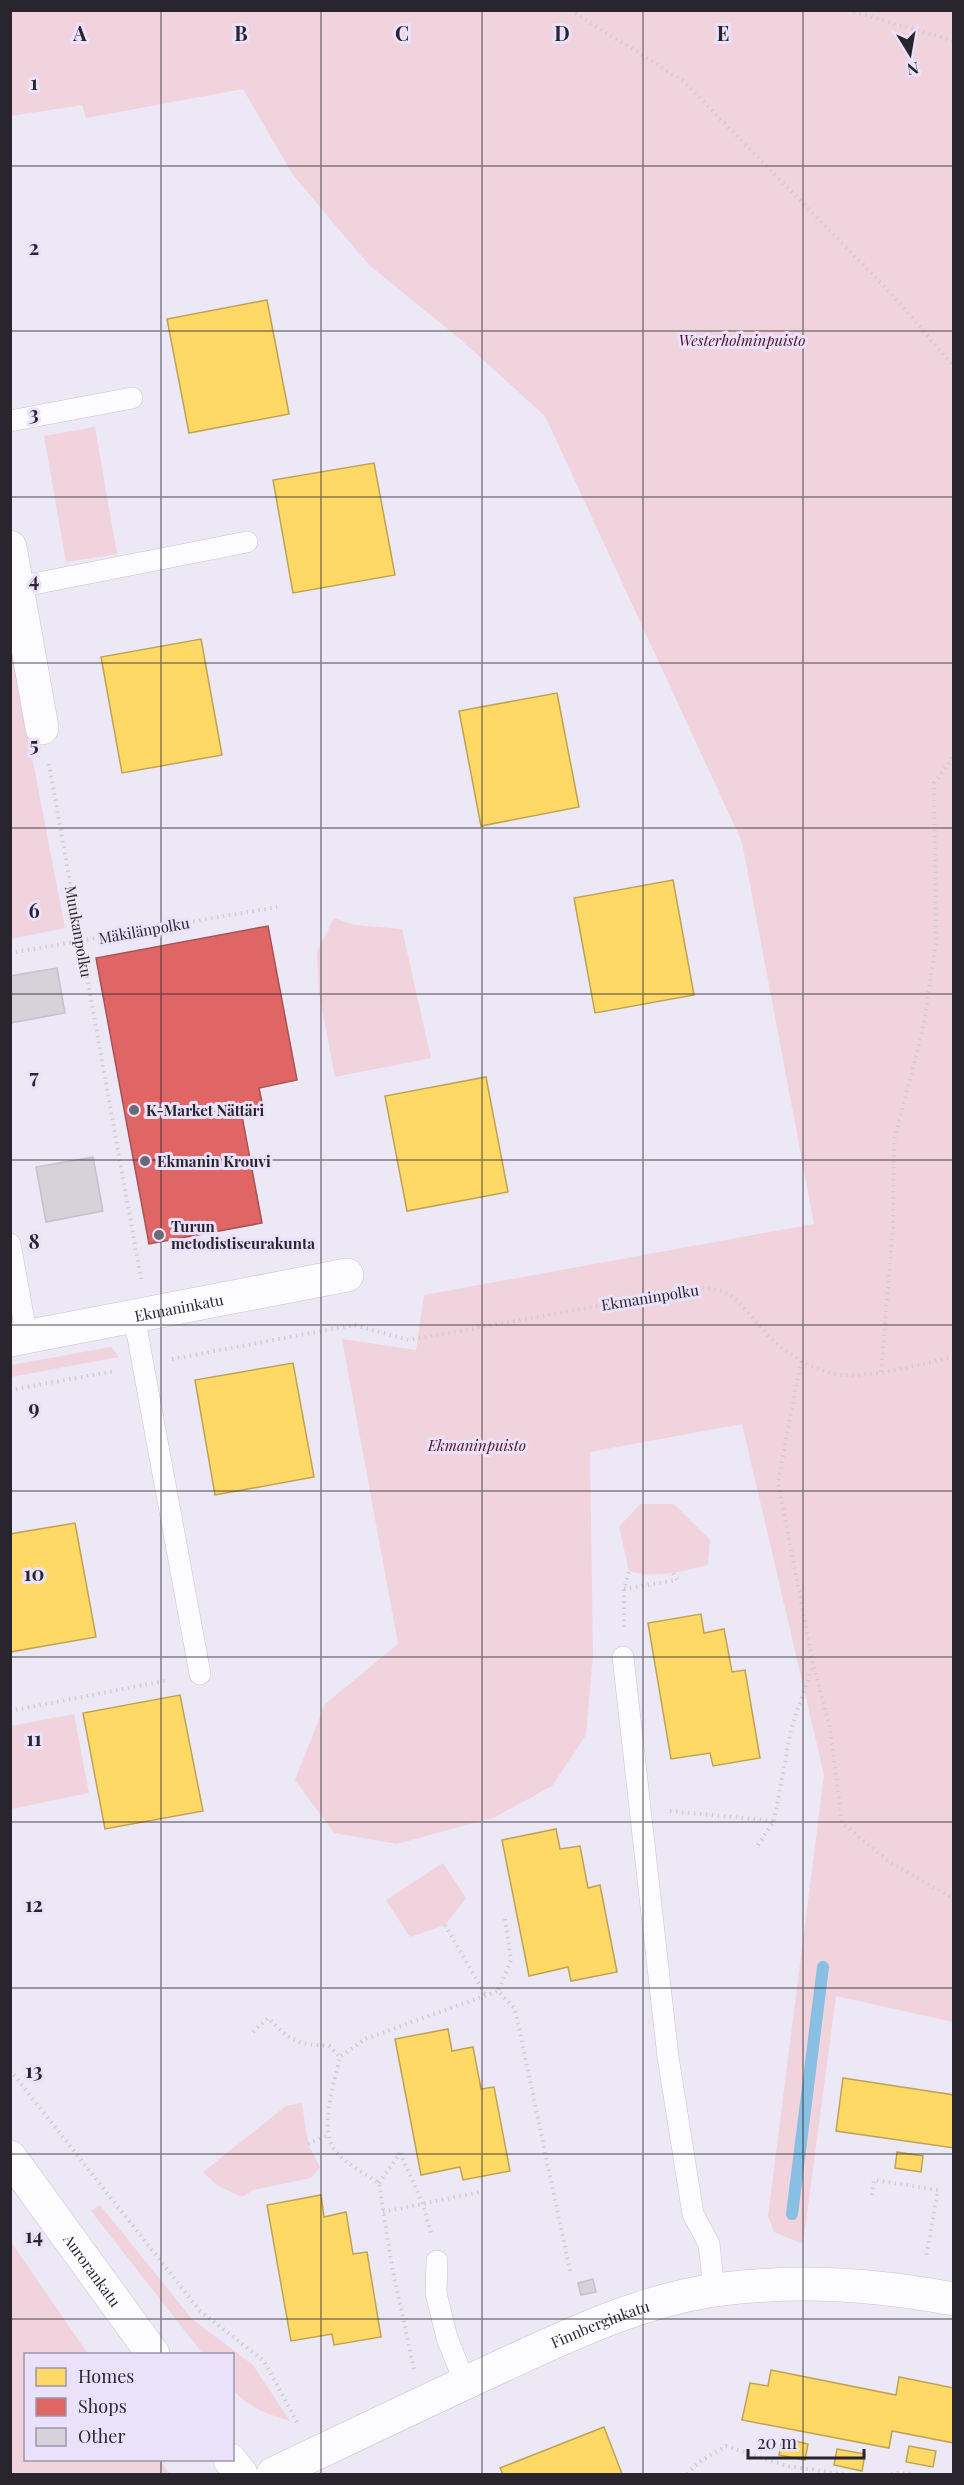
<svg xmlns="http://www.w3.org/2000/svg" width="964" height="2485" font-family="'Playfair Display',serif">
  <rect width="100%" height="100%" fill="#ece8f5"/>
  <g fill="#f1d3de">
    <polygon points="11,10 953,11 953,2022 836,1996 803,2244 774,2232 768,2216 824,1775 742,1424 590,1452 593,1654 586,1735 552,1786 495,1817 397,1844 334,1833 295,1780 325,1704 398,1644 342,1339 416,1350 424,1295 814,1224 742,842 545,416 460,339 369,265 293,175 243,89 86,118 82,105 11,116"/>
    <polygon points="95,427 117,554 66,562 44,436"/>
    <polygon points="10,642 65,928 11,939 10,939"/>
    <polygon points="334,918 355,925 402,929 431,1058 335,1077 319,993 317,952"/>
    <polygon points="111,1347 119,1357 11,1377 11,1365"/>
    <path d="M640 1504H674L710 1540 708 1565C683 1571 655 1579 629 1571L619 1527Z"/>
    <polygon points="74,1714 89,1793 11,1809 11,1726"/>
    <polygon points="443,1863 466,1898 445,1925 410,1937 386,1900"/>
    <polygon points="302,2103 308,2144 320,2167 311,2178 253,2190 242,2197 218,2186 203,2172 286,2106"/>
    <path d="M100 2205 192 2319 253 2365 290 2421C267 2414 249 2408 233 2390L232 2354H203L91 2211Z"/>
    <polygon points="11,2242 88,2354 26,2354 26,2460 160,2460 170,2474 11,2474"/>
  </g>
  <g fill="#ffd966" stroke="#bea355" stroke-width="1.5">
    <polygon points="267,300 289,414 189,433 167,319"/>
    <polygon points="374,463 395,575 293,593 273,480"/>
    <polygon points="201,639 222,755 122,773 101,657"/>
    <polygon points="557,693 579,807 481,826 459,711"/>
    <polygon points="673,880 694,995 595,1013 574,898"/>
    <polygon points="486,1077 508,1192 407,1211 385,1096"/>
    <polygon points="293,1363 314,1477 215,1495 195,1380"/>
    <polygon points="75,1523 96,1637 10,1652 10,1534"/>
    <polygon points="701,1614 704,1633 724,1629 732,1672 745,1670 760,1758 713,1766 710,1753 671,1759 648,1623"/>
    <polygon points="180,1695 203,1811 105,1829 83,1713"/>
    <polygon points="556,1829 560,1849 580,1846 588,1888 600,1885 617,1972 571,1981 568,1967 529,1976 502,1840"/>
    <polygon points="448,2029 452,2051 473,2047 481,2089 494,2087 510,2171 463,2180 460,2167 421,2175 395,2039"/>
    <polygon points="843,2078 954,2095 954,2148 836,2131"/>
    <polygon points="897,2152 923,2156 921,2172 895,2168"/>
    <polygon points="321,2195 324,2217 346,2212 353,2254 367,2252 381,2337 334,2345 332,2334 291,2341 267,2205"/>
    <polygon points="771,2370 896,2395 899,2377 954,2388 954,2443 892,2431 889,2448 742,2420 750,2383 768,2386"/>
    <polygon points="604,2427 622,2474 503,2474 500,2468"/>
    <polygon points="782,2438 808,2444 805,2460 779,2455"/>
    <polygon points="909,2446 936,2451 933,2467 906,2462"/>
    <polygon points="837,2449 865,2454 862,2471 834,2465"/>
  </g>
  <polygon fill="#e06666" stroke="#a95255" stroke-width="1.5" points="268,926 297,1080 259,1088 264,1112 242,1116 262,1223 149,1244 96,958"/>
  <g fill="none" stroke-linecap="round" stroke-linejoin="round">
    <polyline stroke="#89bfe2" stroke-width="12" points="792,2214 823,1967"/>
  </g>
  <g fill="#d7d1da" stroke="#c7c0ca" stroke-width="1.5">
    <polygon points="57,968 65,1013 10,1023 10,976"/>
    <polygon points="93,1157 103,1211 46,1222 36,1167"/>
    <polygon points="593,2279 596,2292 581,2295 578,2283"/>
  </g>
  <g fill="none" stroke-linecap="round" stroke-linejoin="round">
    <g stroke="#c7c4ce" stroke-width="22">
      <g id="service">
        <polyline points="10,421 132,398"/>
        <polyline points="18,587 247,542"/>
        <polyline points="10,1244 27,1337"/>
        <polyline points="134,1316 200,1674"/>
        <polyline points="623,1657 668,2057 693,2214 709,2244 714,2290"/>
        <polyline points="437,2261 436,2293 447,2338 465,2383"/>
      </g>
    </g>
    <g stroke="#c7c4ce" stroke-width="34">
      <g id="minor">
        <polyline points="10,547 42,728"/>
        <path id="s2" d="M10 1340 347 1275"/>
        <path id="s3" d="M273 2474C351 2437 428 2400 506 2364 573 2333 641 2301 715 2290 798 2279 871 2284 954 2299"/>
      </g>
    </g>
    <g stroke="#c7c4ce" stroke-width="34">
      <g id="tertiary">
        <path id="s4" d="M10 2157 153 2354"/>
        <polyline points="230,2460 241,2474"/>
      </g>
    </g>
    <g stroke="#cfcdd1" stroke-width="4" stroke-dasharray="1.5 4.5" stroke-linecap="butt">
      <polyline points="570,10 682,80 890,292 954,367"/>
      <polyline points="848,10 954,41"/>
      <path id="s1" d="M49 764 141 1279"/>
      <polyline points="10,953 277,907"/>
      <path d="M172 1359 354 1325 409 1340 698 1288C737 1289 739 1304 763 1330 780 1349 807 1368 832 1373 867 1381 918 1364 954 1357"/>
      <polyline points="801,1361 778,1482 813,1664 830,1728 842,1823 888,1861 954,1899"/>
      <polyline points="881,1372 893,1226 894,1141 923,1029 936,942 934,783 954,756"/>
      <polyline points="10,1390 115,1371"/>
      <polyline points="624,1589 677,1580 673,1573"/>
      <polyline points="624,1627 624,1589 629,1571"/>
      <polyline points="10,1711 169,1680"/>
      <polyline points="670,1811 774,1821 756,1848"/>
      <polyline points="774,1821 791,1729 813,1665"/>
      <polyline points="505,1919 511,1960 498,1991 515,2009 570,2271"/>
      <polyline points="445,1925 485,1994"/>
      <path d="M253 2032 268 2018C291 2041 296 2044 329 2046L340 2057"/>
      <polyline points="10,2070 200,2311 264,2361 297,2422"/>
      <polyline points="308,2144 328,2135"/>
      <polyline points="400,2153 423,2204 431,2233"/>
      <polyline points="379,2183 400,2153"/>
      <polyline points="872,2195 874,2180 938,2190 926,2258"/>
      <polyline points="383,2212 480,2192"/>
      <path d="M414 2369 392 2267 379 2183C364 2173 344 2163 334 2149 319 2127 335 2081 340 2057L365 2039 498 1991"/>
      <polyline points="687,2474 699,2462 726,2446 787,2466 843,2474"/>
      <polyline points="891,2474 898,2473 915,2474"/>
    </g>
    <use href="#service" stroke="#fcfcfe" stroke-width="21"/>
    <use href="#minor" stroke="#fcfcfe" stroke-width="33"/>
    <use href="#tertiary" stroke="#fcfcfe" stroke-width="33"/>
  </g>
  <path fill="none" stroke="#28252e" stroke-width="1.5" stroke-opacity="0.55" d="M161 10V2354M321 10V2474M482 10V2474M643 10V2474M803 10V2474M10 166H954M10 331H954M10 497H954M10 663H954M10 828H954M10 994H954M10 1160H954M10 1325H954M10 1491H954M10 1657H954M10 1822H954M10 1988H954M10 2154H954M10 2319H954M161 2460V2474"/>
  <g fill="#6d6974" stroke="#eae2fb" stroke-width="2">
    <circle cx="134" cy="1110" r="6"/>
    <circle cx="145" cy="1161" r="6"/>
    <circle cx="159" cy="1235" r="6"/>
  </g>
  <g text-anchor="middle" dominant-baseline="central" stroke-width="6" stroke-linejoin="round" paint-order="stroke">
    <g font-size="15" font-style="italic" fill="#560d25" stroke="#eae2fb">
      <text x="742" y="340">Westerholminpuisto</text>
      <text x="477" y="1445">Ekmaninpuisto</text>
    </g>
    <g font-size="15" fill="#28252e" stroke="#eae2fb">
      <text transform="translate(144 930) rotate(-10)">Mäkilänpolku</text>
      <text stroke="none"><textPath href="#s1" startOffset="170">Muukanpolku</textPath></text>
      <text transform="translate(650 1297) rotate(-9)">Ekmaninpolku</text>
      <text stroke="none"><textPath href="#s2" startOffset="172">Ekmaninkatu</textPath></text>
      <text stroke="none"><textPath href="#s4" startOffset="140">Aurorankatu</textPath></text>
      <text stroke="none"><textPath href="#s3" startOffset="360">Finnberginkatu</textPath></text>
    </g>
    <g font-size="15" font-weight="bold" fill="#28252e" stroke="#eae2fb" text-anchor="start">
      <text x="146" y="1110">K-Market Nättäri</text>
      <text x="157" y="1161">Ekmanin Krouvi</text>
      <text x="171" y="1226">Turun<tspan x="171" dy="17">metodistiseurakunta</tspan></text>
    </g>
  </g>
  <g font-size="20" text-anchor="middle" font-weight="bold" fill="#28252e" stroke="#eae2fb" stroke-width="6" stroke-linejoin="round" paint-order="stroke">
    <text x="80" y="41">A</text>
    <text x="241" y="41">B</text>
    <text x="402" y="41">C</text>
    <text x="562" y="41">D</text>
    <text x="723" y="41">E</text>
    <text x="34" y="90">1</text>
    <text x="34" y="255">2</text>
    <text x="34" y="421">3</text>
    <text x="34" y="587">4</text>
    <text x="34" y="752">5</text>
    <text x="34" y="918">6</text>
    <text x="34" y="1084">7</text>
    <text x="34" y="1249">8</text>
    <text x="34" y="1415">9</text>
    <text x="34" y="1581">10</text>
    <text x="34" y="1746">11</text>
    <text x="34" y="1912">12</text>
    <text x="34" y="2078">13</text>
    <text x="34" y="2243">14</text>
  </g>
  <rect width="964" height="2485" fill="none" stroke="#28252e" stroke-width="24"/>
  <rect x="24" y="2353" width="210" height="108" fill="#eae2fb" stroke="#9c96a9" stroke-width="1.5"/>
  <rect x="36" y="2368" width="30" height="18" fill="#ffd966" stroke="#9c96a9" stroke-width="1.5"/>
  <text x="78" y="2383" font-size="18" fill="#28252e">Homes</text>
  <rect x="36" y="2398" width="30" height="18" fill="#e06666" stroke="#9c96a9" stroke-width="1.5"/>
  <text x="78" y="2413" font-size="18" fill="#28252e">Shops</text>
  <rect x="36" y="2428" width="30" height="18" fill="#d7d1da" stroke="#9c96a9" stroke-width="1.5"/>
  <text x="78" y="2443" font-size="18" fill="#28252e">Other</text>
  <g transform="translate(910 54) rotate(169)" stroke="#eae2fb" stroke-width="4.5" paint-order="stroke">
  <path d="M0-4.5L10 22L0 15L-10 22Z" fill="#28252e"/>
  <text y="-9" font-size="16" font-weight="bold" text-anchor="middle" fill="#28252e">N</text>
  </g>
  <path d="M748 2449v9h116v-9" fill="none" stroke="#28252e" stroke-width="3"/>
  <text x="757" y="2449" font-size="18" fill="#28252e" stroke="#eae2fb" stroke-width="4.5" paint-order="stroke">20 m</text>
</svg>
